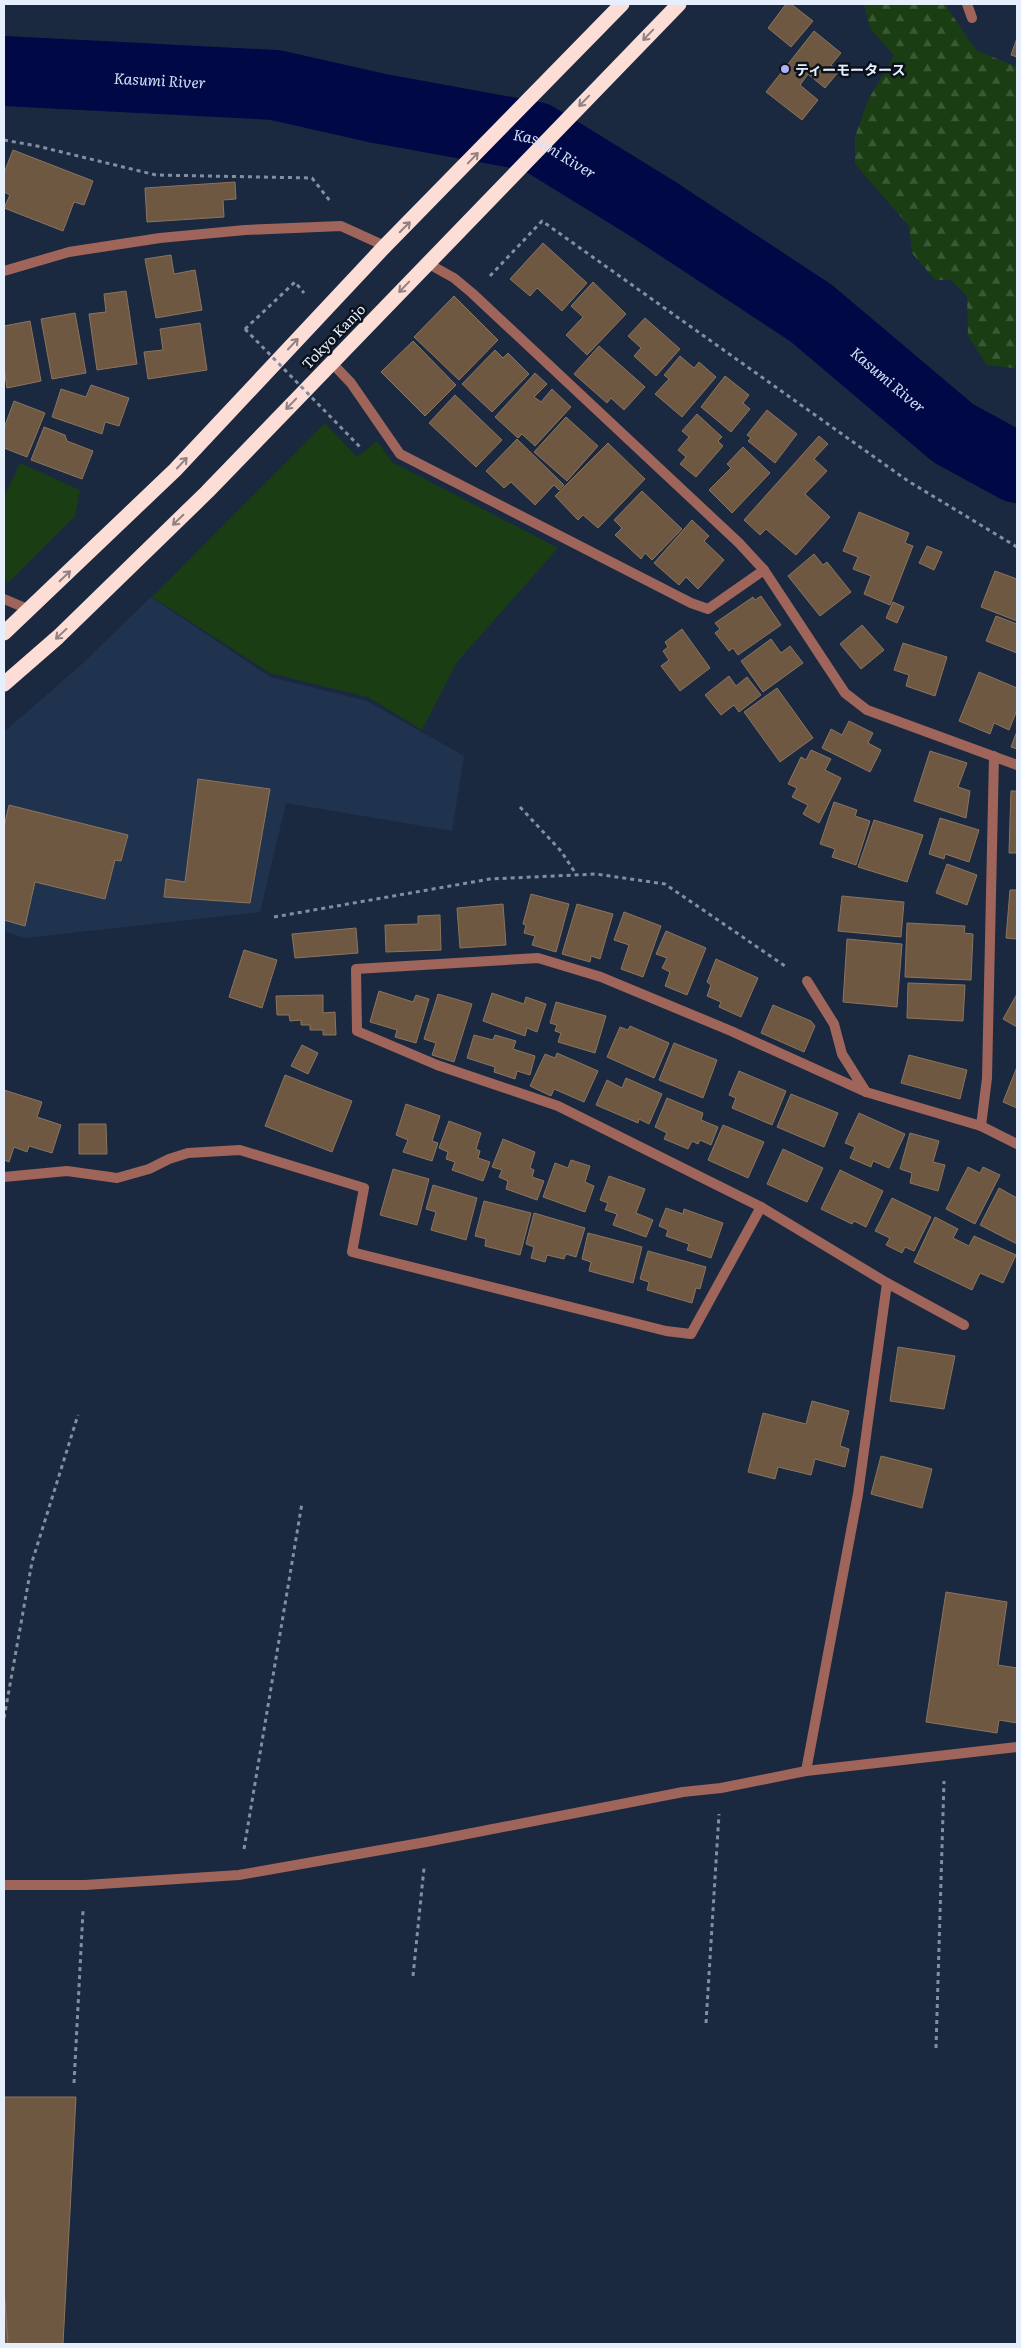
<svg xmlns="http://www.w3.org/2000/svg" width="1021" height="2348" font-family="Literata,'Noto Sans JP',serif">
  <defs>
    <pattern id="forest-firs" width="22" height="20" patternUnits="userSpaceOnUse" patternTransform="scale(1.25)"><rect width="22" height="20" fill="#1a3d14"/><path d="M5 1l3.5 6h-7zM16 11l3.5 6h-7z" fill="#3b5937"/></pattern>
  </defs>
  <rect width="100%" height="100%" fill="#1a293f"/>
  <polygon fill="#20334e" points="151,597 270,677 367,701 464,756 452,831 286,803 260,912 25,938 4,931 4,732 81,665"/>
  <g fill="#1a3d14">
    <polygon points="325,423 357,457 377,441 392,462 558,548 457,662 422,730 368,697 270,673 152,597"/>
    <polygon points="20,463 80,490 75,516 9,582 4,580 4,497"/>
  </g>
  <polygon fill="url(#forest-firs)" points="864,4 947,4 948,9 976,50 1017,67 1017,363 1014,368 987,365 968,336 967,296 951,280 935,280 912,253 909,226 855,164 855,137 868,100 894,56 870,28"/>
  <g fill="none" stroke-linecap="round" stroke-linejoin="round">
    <path stroke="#000846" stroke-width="70" id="s1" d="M4 71 275 85 377 108 536 137 653 209 811 313 953 433 1017 468"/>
  </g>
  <g fill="#6e5841" stroke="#8c745d">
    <polygon points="786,4 791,4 813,21 791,47 768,28"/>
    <polygon points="814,31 841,53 831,65 839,71 825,88 808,74 800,85 818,100 802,120 766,92"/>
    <polygon points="1017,38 1017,57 1011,55"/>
    <polygon points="13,150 93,181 84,205 74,202 63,231 4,208 10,195 4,192 4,173"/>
    <polygon points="235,182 236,199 223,200 224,217 147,222 145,188"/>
    <polygon points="543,243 587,283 562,311 537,288 530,296 510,279"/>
    <polygon points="171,255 174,274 195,270 202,310 156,318 145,259"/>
    <polygon points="593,282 626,314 587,355 566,335 583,317 571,306"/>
    <polygon points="126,291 137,364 97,370 89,314 106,312 104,294"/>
    <polygon points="454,296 498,340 459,380 414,337"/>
    <polygon points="75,313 86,373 52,379 41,319"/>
    <polygon points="645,318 680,349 656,376 634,356 641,348 628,336"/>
    <polygon points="30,321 41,381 7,388 4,368 4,326"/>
    <polygon points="200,323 207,370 148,379 144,352 163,350 160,329"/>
    <polygon points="413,341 456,385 425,416 381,372"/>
    <polygon points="599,346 645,387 624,410 611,398 607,403 574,374"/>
    <polygon points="495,350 503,358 508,353 529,374 492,412 462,384"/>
    <polygon points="680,356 694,368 699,362 716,377 682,417 655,394 669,379 664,375"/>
    <polygon points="535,373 547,384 534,397 541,402 552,389 571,407 535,446 522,434 518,438 495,417"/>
    <polygon points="725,376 749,395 743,403 750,409 731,432 701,407"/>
    <polygon points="91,385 129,398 119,426 105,422 102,434 52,417 61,389 86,397"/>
    <polygon points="455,395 502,440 476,467 429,423"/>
    <polygon points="14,401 45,413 27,457 4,448 4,428"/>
    <polygon points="767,410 797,434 775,463 748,441 751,438 747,435"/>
    <polygon points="697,414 722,437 718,441 723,446 696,477 680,464 686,457 678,450 689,437 682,431"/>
    <polygon points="566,417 598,446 567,481 534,452"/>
    <polygon points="44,427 65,435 67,441 93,451 82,479 31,460"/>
    <polygon points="819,436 828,444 814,459 827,471 805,494 830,517 796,555 766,529 760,535 744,520"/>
    <polygon points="517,439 564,485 559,490 554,485 535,505 511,482 504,488 486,471"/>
    <polygon points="608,443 645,479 598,528 583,515 578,520 555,496"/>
    <polygon points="743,447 770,473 732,513 709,490 731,468 727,464"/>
    <polygon points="642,491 682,529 652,560 645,553 641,559 615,535 622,528 614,520"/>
    <polygon points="859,512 909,533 905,543 913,546 890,605 864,594 871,576 853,569 858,557 843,551"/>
    <polygon points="692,520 709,536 704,541 724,560 698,589 686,577 679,585 654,563"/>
    <polygon points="927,546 942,552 934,570 919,563"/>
    <polygon points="814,554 823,565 827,562 851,592 820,616 788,576"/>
    <polygon points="995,571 1017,579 1017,621 981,607"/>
    <polygon points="761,596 781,625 738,655 733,648 729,651 715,633 720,629 715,623 753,597 755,600"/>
    <polygon points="893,602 904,607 897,623 886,618"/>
    <polygon points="996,616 1017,624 1017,653 986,641"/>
    <polygon points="862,625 884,650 861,669 840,644"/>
    <polygon points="682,629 710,668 680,691 661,666 669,660 663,651 668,647 665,642"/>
    <polygon points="771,639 781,653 790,646 803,663 763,692 741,661"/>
    <polygon points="903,643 947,657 935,696 906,686 909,675 894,670"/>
    <polygon points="979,672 1017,688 1017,710 1009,730 994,723 990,734 959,721"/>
    <polygon points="729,676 736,686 747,677 761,695 739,712 734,705 721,715 705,695"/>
    <polygon points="777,688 813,738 780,762 744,712"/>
    <polygon points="849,721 873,733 868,743 881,750 870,772 822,748 831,729 842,735"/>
    <polygon points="1017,731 1017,749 1011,747"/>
    <polygon points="811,750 831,759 825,770 841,778 819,823 803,814 808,805 792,797 797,788 788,784 801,757 806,760"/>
    <polygon points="930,751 967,763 958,787 970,791 966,818 914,801"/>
    <polygon points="198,779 270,789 250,903 164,897 166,879 185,882"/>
    <polygon points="1011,791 1017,791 1017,853 1009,853"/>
    <polygon points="834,802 857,810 855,816 870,821 856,865 832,857 835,849 820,844"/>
    <polygon points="9,805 128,835 121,861 115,860 105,899 35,882 25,926 4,920 4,827"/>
    <polygon points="940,818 979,830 969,862 945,854 944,859 929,854"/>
    <polygon points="874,820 923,835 907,882 858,867"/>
    <polygon points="947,864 977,875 967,905 936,893"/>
    <polygon points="1010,890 1017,890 1017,939 1006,938"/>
    <polygon points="531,894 569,904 556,952 532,945 535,936 524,933 526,925 523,924"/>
    <polygon points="842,896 904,902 901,937 838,931"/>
    <polygon points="503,904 506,945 460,948 457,908"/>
    <polygon points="577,904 613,914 600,959 591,956 590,962 562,954"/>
    <polygon points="624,912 661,926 643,977 621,969 629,945 614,940"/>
    <polygon points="440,915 441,950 386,952 385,925 418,924 418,916"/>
    <polygon points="907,923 965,926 964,933 973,934 971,980 905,977"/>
    <polygon points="356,928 358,953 295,958 292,934"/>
    <polygon points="666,931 706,948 687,995 665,986 670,972 662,968 667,958 656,954"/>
    <polygon points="847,939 902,944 897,1007 843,1002"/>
    <polygon points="244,950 277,960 262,1008 229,997"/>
    <polygon points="716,959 758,978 741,1017 719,1007 721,1002 707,996 711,985 707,982"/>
    <polygon points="908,983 965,985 963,1021 907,1018"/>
    <polygon points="379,991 413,1002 416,995 429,999 416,1043 395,1037 397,1030 370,1022"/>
    <polygon points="492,993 524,1004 526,997 546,1004 537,1032 527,1028 525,1036 483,1021"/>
    <polygon points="438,994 472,1004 454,1062 432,1055 436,1043 424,1039"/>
    <polygon points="1017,994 1017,1027 1003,1019"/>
    <polygon points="323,995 323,1013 335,1012 336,1035 323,1035 323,1030 310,1030 310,1025 301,1025 301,1020 290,1021 289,1015 277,1015 276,996"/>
    <polygon points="556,1002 606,1016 595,1053 558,1042 561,1033 555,1031 557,1025 550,1023"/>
    <polygon points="773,1005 811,1021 815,1026 804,1052 761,1033"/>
    <polygon points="630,1026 669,1043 654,1078 607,1057 620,1027 628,1030"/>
    <polygon points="474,1035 493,1040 495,1035 516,1041 513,1049 535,1056 530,1075 517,1071 515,1079 494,1072 495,1067 467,1058"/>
    <polygon points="674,1043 717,1060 703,1098 659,1080"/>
    <polygon points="302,1045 318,1053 308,1074 291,1066"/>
    <polygon points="557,1053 598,1071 584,1102 554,1089 551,1096 530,1086 545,1054 555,1058"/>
    <polygon points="909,1055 967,1070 960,1099 901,1083"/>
    <polygon points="1017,1067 1017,1108 1003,1102"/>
    <polygon points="739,1071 786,1091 772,1125 732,1108 736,1098 729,1095"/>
    <polygon points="285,1075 352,1101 332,1152 265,1126"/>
    <polygon points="626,1078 662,1094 649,1124 639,1119 638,1123 596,1105 607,1080 622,1088"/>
    <polygon points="4,1090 42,1102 37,1117 61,1125 52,1153 29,1146 27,1152 14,1147 9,1162 4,1160"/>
    <polygon points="791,1094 838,1113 824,1147 777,1127"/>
    <polygon points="667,1098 703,1113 701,1120 718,1127 711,1145 700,1140 698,1144 692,1141 688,1149 664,1139 667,1133 655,1127"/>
    <polygon points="406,1104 440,1116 432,1141 438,1143 432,1161 403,1152 408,1140 396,1135"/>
    <polygon points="859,1113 905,1134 889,1168 873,1161 871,1167 850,1158 855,1147 845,1143"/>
    <polygon points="449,1121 481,1133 476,1149 480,1151 478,1158 490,1162 483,1181 452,1170 455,1162 446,1159 448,1152 439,1148"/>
    <polygon points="79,1124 106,1124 107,1154 79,1154"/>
    <polygon points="723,1125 764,1142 748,1178 708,1160"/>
    <polygon points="910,1133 939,1141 933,1162 945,1165 938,1191 910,1183 912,1173 900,1169"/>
    <polygon points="503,1139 535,1152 530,1168 534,1170 532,1177 544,1181 537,1200 506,1189 508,1181 499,1177 502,1170 492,1167"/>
    <polygon points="783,1149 823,1168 807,1202 767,1184"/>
    <polygon points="571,1160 590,1166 585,1182 594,1186 585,1212 543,1197 555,1163 568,1168"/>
    <polygon points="968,1167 980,1173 983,1167 1000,1175 975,1224 946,1209"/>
    <polygon points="393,1169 429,1179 417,1225 380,1215"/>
    <polygon points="840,1170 883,1191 866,1227 854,1221 852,1224 821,1209"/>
    <polygon points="609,1176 645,1189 636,1213 653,1220 646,1237 613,1225 617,1214 605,1210 608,1203 600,1200"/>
    <polygon points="433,1185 477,1198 466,1240 431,1230 436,1212 426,1209"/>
    <polygon points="999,1188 1017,1198 1017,1244 980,1225"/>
    <polygon points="892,1198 931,1217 914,1251 905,1247 902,1253 886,1245 890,1238 875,1231"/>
    <polygon points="484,1201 531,1213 520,1255 485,1246 486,1239 475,1236"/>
    <polygon points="666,1208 683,1214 684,1209 723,1223 711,1258 687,1250 689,1244 666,1236 668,1230 659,1226"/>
    <polygon points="534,1213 585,1228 576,1257 566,1254 564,1259 547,1255 545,1262 531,1258 534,1247 526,1244"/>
    <polygon points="935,1217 958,1229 953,1238 969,1246 974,1236 1016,1255 1003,1283 980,1273 972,1290 914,1262"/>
    <polygon points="588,1233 642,1247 633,1283 589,1271 591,1262 582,1259"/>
    <polygon points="648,1251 706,1267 700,1289 696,1288 692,1303 647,1290 649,1282 640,1279"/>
    <polygon points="898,1347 955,1356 944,1409 890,1401"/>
    <polygon points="812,1401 849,1411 840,1446 849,1449 845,1467 815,1459 811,1475 778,1467 775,1479 748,1472 763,1413 806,1424"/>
    <polygon points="881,1456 932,1469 922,1508 871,1494"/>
    <polygon points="946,1592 1007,1602 998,1665 1017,1668 1017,1723 999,1720 997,1733 926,1722"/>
    <polygon points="4,2097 76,2097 63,2344 4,2344"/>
    <polygon points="4,2288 8,2344 4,2344"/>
  </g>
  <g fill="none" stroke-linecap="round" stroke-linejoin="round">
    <g stroke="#828fa1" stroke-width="3" stroke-dasharray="4 4" stroke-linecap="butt">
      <polyline points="4,140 37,146 156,175 312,178 330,201"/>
      <polyline points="490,276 542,221 908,481 1017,547"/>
      <polyline points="245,329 295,282 304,293"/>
      <polyline points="520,807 561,851 576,874"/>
      <polyline points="274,917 490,879 596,874 665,884 788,968"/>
      <polyline points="4,1718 32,1562 78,1415"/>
      <polyline points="244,1849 302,1503"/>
      <polyline points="413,1976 424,1868"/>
      <polyline points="706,2023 719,1814"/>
      <polyline points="936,2048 944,1781"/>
      <polyline points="74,2083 83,1911"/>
    </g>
    <g stroke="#a0655a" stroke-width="10">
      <polyline points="967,4 972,18"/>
      <polyline points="331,362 351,383 400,454 691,603 708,609 764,570"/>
    </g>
    <g stroke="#a0655a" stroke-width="10">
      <polyline points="427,263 454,278 472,293 739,543 764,570 845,693 867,710 1017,765"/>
      <polyline points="4,271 69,252 160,238 245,230 341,226 385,246"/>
      <polyline points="4,599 30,610"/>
      <polyline points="994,756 987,1078 981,1126 1017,1144"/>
      <polyline points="807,981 834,1024 842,1054 866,1092 981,1126"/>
      <polyline points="866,1092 731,1031 601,977 538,958 356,969 357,1031 437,1065 558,1106 761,1207 887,1283 964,1325"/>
      <polyline points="4,1177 67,1171 117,1178 149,1169 169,1159 188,1153 240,1150 364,1188 352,1252 666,1331 691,1334 761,1207"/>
      <polyline points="806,1771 858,1494 887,1283"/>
      <polyline points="4,1885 85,1885 239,1875 426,1842 683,1792 721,1788 806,1771 1017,1747"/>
    </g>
    <g stroke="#fcded7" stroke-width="15">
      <polyline points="4,633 175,470 385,246 622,4"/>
      <polyline points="4,684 58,637 207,492 679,4"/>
    </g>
    <polyline stroke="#828fa1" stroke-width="3" stroke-dasharray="4 4" stroke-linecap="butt" points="245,329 360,447"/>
  </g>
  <defs><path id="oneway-shaft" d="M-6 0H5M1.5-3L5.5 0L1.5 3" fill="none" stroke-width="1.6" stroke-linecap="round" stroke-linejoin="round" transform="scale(1.25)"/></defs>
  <g stroke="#908282">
    <use href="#oneway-shaft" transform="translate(648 35) rotate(134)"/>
    <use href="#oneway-shaft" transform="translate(584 101) rotate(134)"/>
    <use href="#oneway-shaft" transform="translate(473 158) rotate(-46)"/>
    <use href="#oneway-shaft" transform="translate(405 227) rotate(-45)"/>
    <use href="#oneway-shaft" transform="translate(404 287) rotate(134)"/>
    <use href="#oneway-shaft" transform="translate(293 344) rotate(-47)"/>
    <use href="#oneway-shaft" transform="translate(291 404) rotate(134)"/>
    <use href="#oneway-shaft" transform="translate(182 463) rotate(-47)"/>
    <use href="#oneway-shaft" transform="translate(178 520) rotate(136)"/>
    <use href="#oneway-shaft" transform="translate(65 576) rotate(-44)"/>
    <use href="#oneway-shaft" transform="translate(61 634) rotate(137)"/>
  </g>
  <circle fill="#afaefa" stroke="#0b121b" stroke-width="2" cx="785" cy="69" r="5"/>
  <g text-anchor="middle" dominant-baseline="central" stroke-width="5" stroke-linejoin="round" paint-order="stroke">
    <g font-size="14" font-weight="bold" fill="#e5effd" stroke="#0b121b" text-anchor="start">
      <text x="795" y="69">ティーモータース</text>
    </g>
    <g font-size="14" fill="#e5effd" stroke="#0b121b">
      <text transform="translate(333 336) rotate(-46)">Tokyo Kanjo</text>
    </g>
    <g font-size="15" font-style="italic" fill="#d6e2f5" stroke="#0b121b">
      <text stroke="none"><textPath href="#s1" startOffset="156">Kasumi River</textPath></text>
      <text stroke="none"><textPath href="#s1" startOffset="561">Kasumi River</textPath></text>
      <text stroke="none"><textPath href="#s1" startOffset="966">Kasumi River</textPath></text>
    </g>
  </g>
  <rect width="1021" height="2348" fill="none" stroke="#e5effd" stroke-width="10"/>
</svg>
